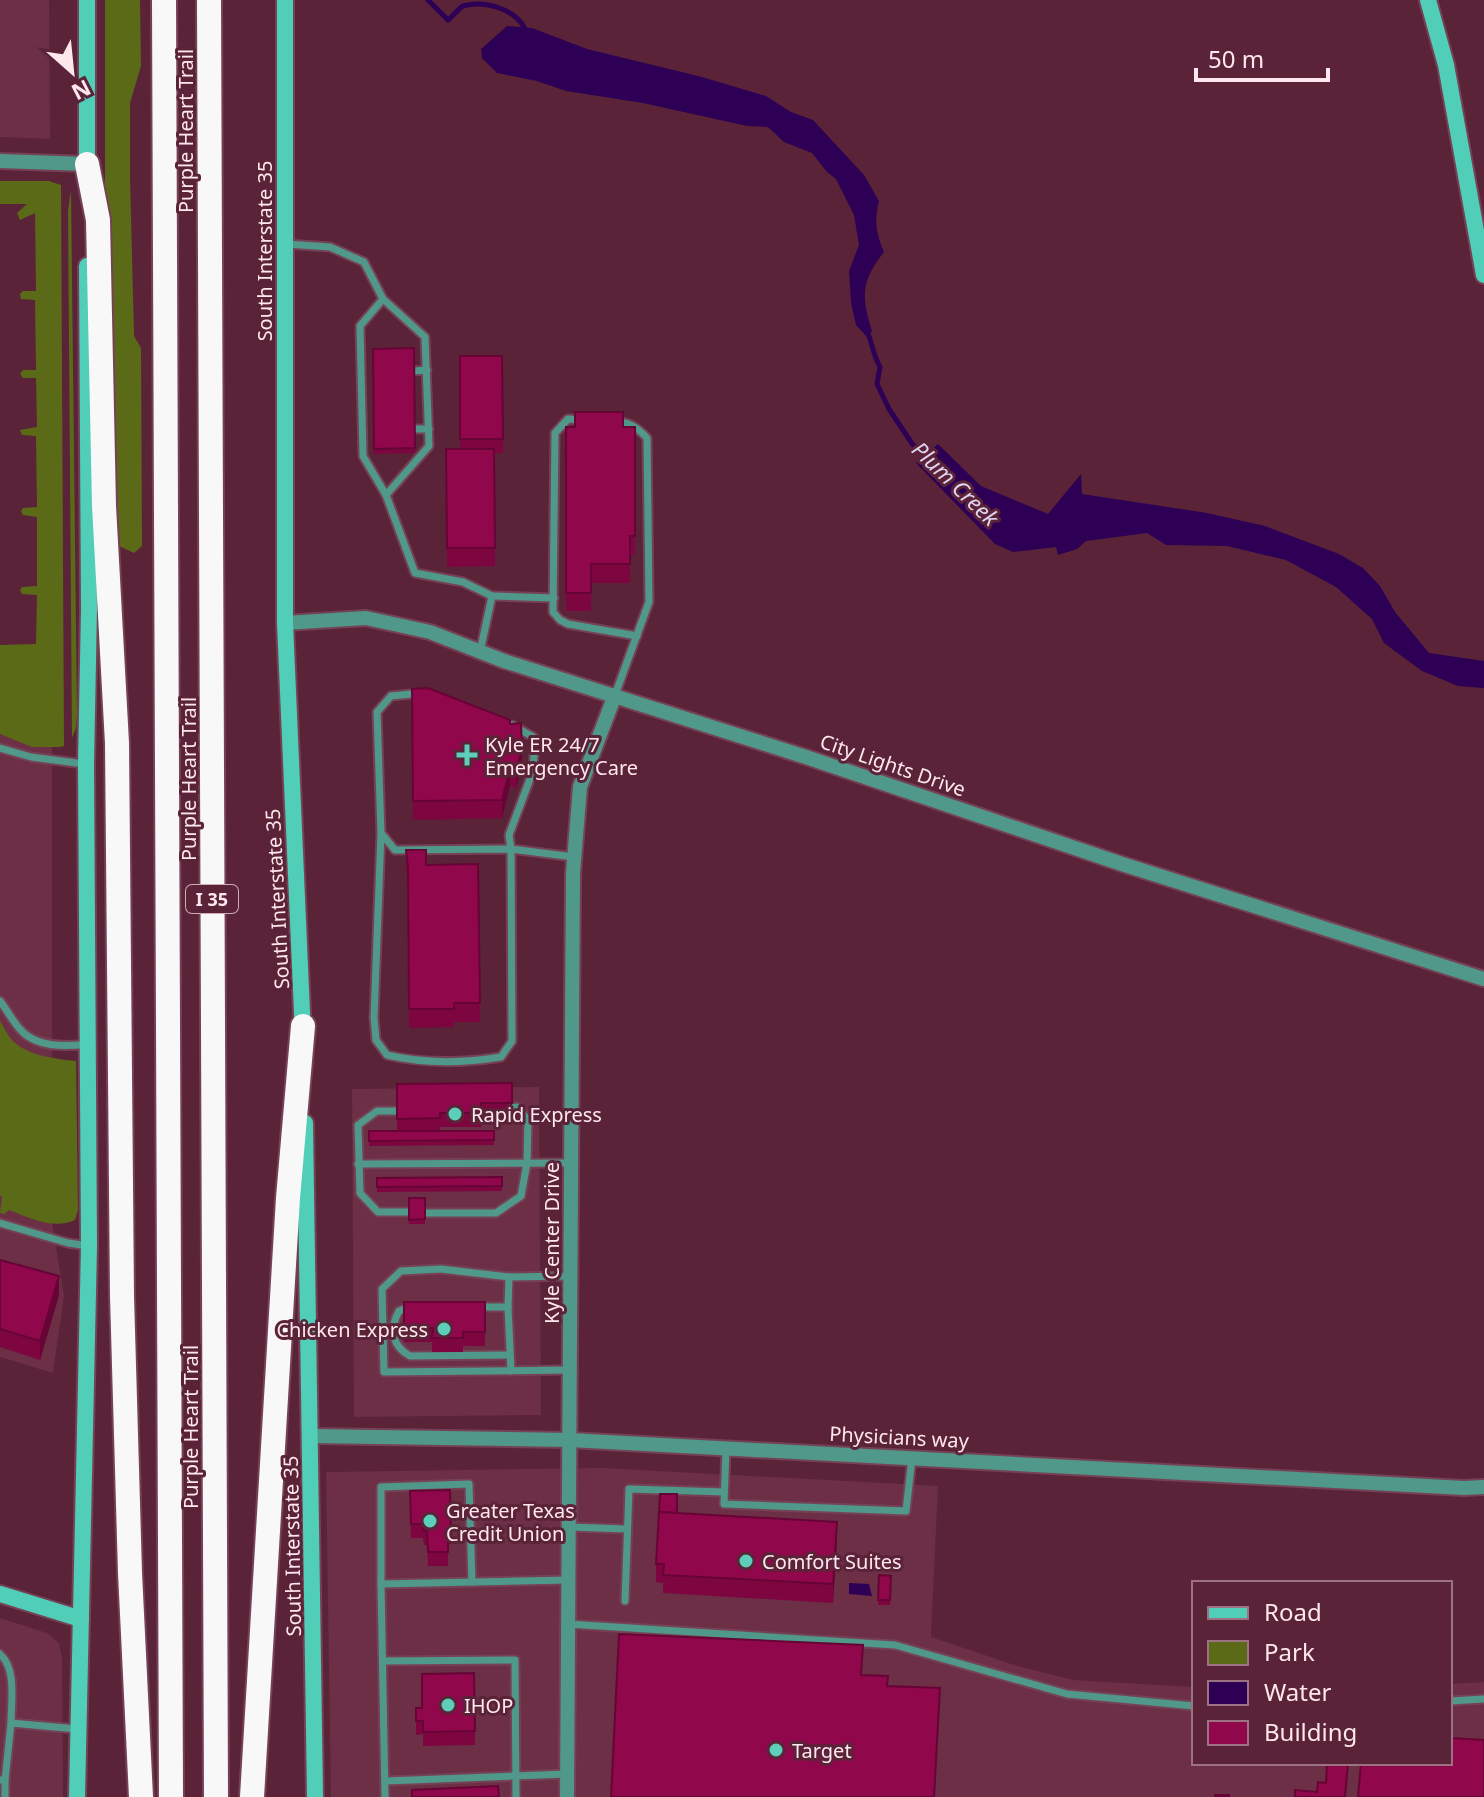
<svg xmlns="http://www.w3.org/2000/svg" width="1484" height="1797" font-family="'Noto Sans',sans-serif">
  <rect width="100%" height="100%" fill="#5b2338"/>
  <g fill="#6c2f45">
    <polygon points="0,0 49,0 50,139 0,137"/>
    <polygon points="0,718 52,735 52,1222 64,1296 53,1373 0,1357"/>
    <polygon points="539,1087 541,1415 354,1417 352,1089"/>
    <polygon points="602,1468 938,1486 931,1637 1017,1666 1073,1680 1194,1687 1194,1763 1450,1763 1450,1684 1484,1682 1484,1797 331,1797 326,1472"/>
    <polygon points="0,1618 47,1633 59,1643 62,1657 63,1797 0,1797"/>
  </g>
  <g fill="#5b6a17">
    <polygon points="105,0 140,0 141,66 130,103 130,176 134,336 141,348 142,546 134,553 119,546 113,466 108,228 111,227 110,223 105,223"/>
    <polygon points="0,181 49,181 61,185 64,746 60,747 32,747 0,734 0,645 36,644 37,595 22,594 20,590 22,587 37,586 37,517 23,515 21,511 23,508 37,507 36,436 22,435 20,430 37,427 36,378 23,378 20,374 23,370 36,370 35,300 21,299 20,294 23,291 36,291 35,213 20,220 17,213 27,204 0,204"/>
    <polygon points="71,190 77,716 76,728 72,738 68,211"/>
    <path d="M0 1021C5 1028 8 1037 14 1042 29 1056 57 1059 76 1061L78 1210 75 1220C53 1230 30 1218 9 1210L4 1214 0 1213 2 1197 0 1195Z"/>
  </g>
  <g fill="#2d0056">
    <path d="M507 26 532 28 587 49 702 77 766 96 791 112 813 120 864 175 879 201C874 221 876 233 884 252 861 281 861 296 872 331L867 337 856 325 851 303 849 271 859 245 854 215 836 179 827 172 812 153 784 142 768 127 747 126 643 103 566 91 537 81 497 73 482 58 481 49Z"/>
    <polygon points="938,444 981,486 1048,514 1081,474 1082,494 1207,513 1265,526 1339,554 1363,568 1380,586 1395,612 1429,653 1484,661 1484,688 1458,686 1422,671 1384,643 1372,619 1336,587 1286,560 1227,546 1166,545 1147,533 1086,541 1077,549 1058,555 1056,547 1013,552 995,544 916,463"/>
    <polygon points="849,1583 869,1584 872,1596 849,1594"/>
  </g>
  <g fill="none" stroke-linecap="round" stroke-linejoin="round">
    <g stroke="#2d0056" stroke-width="5">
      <path d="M428 0 448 20C453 16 458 9 463 6 485 0 517 9 526 31"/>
      <path d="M867 331C873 345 872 352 880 367L877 384 889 409 913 445 931 458"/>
    </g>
    <g stroke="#754255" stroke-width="11">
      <g id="lane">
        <polyline points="286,244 330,247 364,262 383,299 425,337 429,446 386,495"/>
        <polyline points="383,299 360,326 363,456 386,495 415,573 463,582 492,596 480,652"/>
        <polyline points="414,371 427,370"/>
        <polyline points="582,420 568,419 555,433 553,612 560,620 568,624 637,636"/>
        <path d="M614 421C629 422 637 427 647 438L649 602 615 695"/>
        <polyline points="414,429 429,429"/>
        <polyline points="492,596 554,598"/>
        <polyline points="512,725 535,738 533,771 509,835 511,849 574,857"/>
        <polyline points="0,748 31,757 84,764"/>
        <path d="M381 833 374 1018 376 1040 387 1055C425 1064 464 1063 501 1057L512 1041 511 849 395 850 381 833 377 712 391 696 411 694 420 696"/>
        <path d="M0 1001C7 1010 12 1020 19 1028 34 1047 65 1047 87 1044"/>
        <polyline points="397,1111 377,1111 358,1125 360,1193 378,1212 409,1212"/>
        <polyline points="358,1164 571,1163"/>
        <polyline points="425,1213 496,1213 521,1196 527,1163 528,1120 517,1107 512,1108"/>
        <polyline points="0,1223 68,1243 89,1246"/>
        <polyline points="509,1277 508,1307 511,1371"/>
        <path d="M410 1307 399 1311C389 1329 392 1346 410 1356L509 1355"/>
        <polyline points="478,1307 508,1307"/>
        <polyline points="570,1370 384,1372 382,1289 401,1271 441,1269 509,1277 570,1276"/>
        <polyline points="726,1448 724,1504 906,1511 912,1458"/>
        <polyline points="569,1527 627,1529"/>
        <polyline points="381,1584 381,1487 469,1484 472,1582"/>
        <polyline points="625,1601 629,1489 724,1492"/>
        <polyline points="568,1624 895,1645 1067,1694 1194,1706"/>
        <path d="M0 1654C17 1669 11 1702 11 1723"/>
        <polyline points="383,1661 515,1660 516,1797"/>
        <polyline points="1450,1701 1484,1699"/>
        <polyline points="0,1780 5,1780 11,1723 77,1729"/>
        <polyline points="385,1781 566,1774"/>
        <polyline points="5,1797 5,1780"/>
        <polyline points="385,1797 381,1584 568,1580"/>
      </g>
    </g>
    <g stroke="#754255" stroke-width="18">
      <g id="street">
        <polyline points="0,161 87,164"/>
        <polyline points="285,623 366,618 430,632 504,661 806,757 1122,864 1484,979"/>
        <polyline points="311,1436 570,1440 1464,1488 1484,1487"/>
        <polyline points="567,1797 573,873 580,787 615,695"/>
      </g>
    </g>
    <g stroke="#754255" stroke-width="20">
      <g id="secondary">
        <polyline points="285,0 285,623 303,1035"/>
        <polyline points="1428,0 1446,65 1484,275"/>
        <polyline points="87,174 87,0"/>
        <polyline points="305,1123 315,1797"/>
        <polyline points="0,1594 81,1619"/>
        <polyline points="77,1797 89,1246 86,764 89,610 87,266"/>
      </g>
    </g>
    <g stroke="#754255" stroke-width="28">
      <g id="highway">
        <polyline points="164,0 171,1797"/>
        <polyline points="209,0 216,1797"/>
        <polyline points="87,164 98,220 104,506 117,743 122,1296 130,1573 141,1797"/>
        <polyline points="252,1797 288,1198 303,1026"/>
      </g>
    </g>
    <use href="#lane" stroke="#50988a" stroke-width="7"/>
    <use href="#street" stroke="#50988a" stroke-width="14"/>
    <use href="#secondary" stroke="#50ceb8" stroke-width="16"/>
    <use href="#highway" stroke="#f8f8f8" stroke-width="24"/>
  </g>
  <g fill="#7d0641">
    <polygon points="414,348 415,453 374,454 373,349"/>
    <polygon points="460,356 502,356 503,453 494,453 495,566 447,567 446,449 460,449"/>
    <polygon points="566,427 635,427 635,555 630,555 630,583 591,583 591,611 566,611"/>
    <polygon points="412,689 510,724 522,768 516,788 510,786 502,818 413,820"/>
    <polygon points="406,850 426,865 478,864 480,1022 454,1022 454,1027 409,1028 408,885 406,869"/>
    <polygon points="512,1083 512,1117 481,1117 481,1127 440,1127 440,1131 494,1131 494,1145 369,1146 369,1131 397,1131 397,1084"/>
    <polygon points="502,1177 502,1191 377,1192 377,1178"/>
    <rect x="409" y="1198" width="16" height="26"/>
    <polygon points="0,1260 59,1295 40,1360 0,1347"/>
    <polygon points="404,1302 485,1302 485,1346 463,1346 463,1352 432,1352 432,1342 404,1342"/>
    <polygon points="450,1490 451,1544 448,1544 448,1566 428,1566 427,1545 424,1545 423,1538 411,1538 410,1491"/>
    <polygon points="677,1513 837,1540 833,1603 663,1593 663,1583 656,1582 656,1564"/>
    <polygon points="879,1575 891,1576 890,1605 878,1605"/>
    <polygon points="474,1673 475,1745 423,1746 423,1734 416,1735 416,1708 422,1708"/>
  </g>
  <g fill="#660535">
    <polygon points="522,749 522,768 516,788 516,770"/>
    <polygon points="510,768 510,786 502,818 502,800"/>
    <polygon points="59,1276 59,1295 40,1360 40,1341"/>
    <polygon points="837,1522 837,1540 833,1603 833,1584"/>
  </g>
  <g fill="#91074c" stroke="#660535" stroke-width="2">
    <polygon points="414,348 415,448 374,449 373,349"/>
    <polygon points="460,356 502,356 503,439 460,439"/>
    <polygon points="575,412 623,412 623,427 635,427 635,536 630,536 630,564 591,564 591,593 566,593 566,427 575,427"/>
    <polygon points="446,449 494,449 495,548 447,548"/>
    <polygon points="428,688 510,720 510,724 521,723 522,749 516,770 510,768 502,800 413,801 412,689"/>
    <polygon points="406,850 426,850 426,865 478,864 480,1003 454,1003 454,1009 409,1009 408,867"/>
    <polygon points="512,1083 512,1103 481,1103 481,1113 440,1113 440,1118 397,1119 397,1084"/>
    <polygon points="369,1131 494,1131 494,1140 369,1141"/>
    <polygon points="502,1177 502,1186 377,1187 377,1178"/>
    <polygon points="409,1198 425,1198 425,1219 409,1220"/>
    <polygon points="0,1260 59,1276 40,1341 0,1329"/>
    <polygon points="404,1302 485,1302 485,1332 463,1332 463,1338 432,1338 433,1328 404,1328"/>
    <polygon points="450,1490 451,1530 448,1530 448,1552 428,1552 427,1531 424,1531 423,1524 411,1524 410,1491"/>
    <polygon points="660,1494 677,1494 677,1513 659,1512"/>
    <polygon points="659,1512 837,1522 833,1584 663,1575 664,1564 656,1564"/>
    <polygon points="879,1575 891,1576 890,1600 878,1600"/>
    <polygon points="619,1634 863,1645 861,1675 888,1676 887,1686 940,1688 934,1797 611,1797"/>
    <polygon points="474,1673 475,1731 423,1732 423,1721 416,1721 416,1708 422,1708 422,1674"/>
    <polygon points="1450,1738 1484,1740 1484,1797 1358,1797 1361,1763 1450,1763"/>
    <polygon points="1327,1763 1348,1763 1345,1797 1295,1797 1295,1790 1317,1792 1318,1782 1326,1783"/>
    <polygon points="498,1786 499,1797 412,1797 412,1790"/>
    <rect x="1215" y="1795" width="14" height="2"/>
  </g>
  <g fill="#5dceb9" stroke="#5b2338" stroke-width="3">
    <path d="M463 743h8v8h8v8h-8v8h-8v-8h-8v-8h8z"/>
    <circle cx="455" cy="1114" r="8"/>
    <circle cx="444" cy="1329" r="8"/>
    <circle cx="430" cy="1521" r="8"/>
    <circle cx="746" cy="1561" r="8"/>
    <circle cx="448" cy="1705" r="8"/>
    <circle cx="776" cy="1750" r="8"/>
  </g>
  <g text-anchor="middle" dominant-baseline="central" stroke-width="6" stroke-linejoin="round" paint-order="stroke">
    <rect fill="#5b2338" stroke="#cdacb7" stroke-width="2" x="186" y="885" width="52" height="28" rx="6"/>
    <g font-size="18" font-weight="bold" fill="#fee7ed">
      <text x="212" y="899">I 35</text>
    </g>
    <g font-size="20" fill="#fee7ed" stroke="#5b2338">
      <text transform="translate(185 131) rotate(-90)">Purple Heart Trail</text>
      <text transform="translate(264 251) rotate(-90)">South Interstate 35</text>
      <text transform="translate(893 765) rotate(19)">City Lights Drive</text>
      <text transform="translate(188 779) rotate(-90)">Purple Heart Trail</text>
      <text transform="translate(277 899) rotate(-93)">South Interstate 35</text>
      <text transform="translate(551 1243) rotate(-90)">Kyle Center Drive</text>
      <text transform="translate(190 1427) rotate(-90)">Purple Heart Trail</text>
      <text transform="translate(899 1437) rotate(3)">Physicians way</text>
      <text transform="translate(292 1546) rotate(-91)">South Interstate 35</text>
    </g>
    <g font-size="20" fill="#fee7ed" stroke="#5b2338" text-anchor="start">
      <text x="485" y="744">Kyle ER 24/7<tspan x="485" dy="23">Emergency Care</tspan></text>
      <text x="471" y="1114">Rapid Express</text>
      <text x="428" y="1329" text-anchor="end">Chicken Express</text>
      <text x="446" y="1510">Greater Texas<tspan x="446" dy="23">Credit Union</tspan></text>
      <text x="762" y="1561">Comfort Suites</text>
      <text x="464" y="1705">IHOP</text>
      <text x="792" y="1750">Target</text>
    </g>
    <g font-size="22" font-style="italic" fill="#dfd6f3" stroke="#5b2338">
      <text transform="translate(956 483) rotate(44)">Plum Creek</text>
    </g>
  </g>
  <rect x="1192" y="1581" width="260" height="184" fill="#5b2338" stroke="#9c7180" stroke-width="2"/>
  <rect x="1208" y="1607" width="40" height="12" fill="#50ceb8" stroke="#9c7180" stroke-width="2"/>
  <text x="1264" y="1621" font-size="24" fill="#fee7ed">Road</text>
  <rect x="1208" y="1641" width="40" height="24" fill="#5b6a17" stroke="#9c7180" stroke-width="2"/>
  <text x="1264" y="1661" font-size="24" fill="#fee7ed">Park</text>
  <rect x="1208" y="1681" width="40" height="24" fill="#2d0056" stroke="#9c7180" stroke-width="2"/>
  <text x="1264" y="1701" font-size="24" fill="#fee7ed">Water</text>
  <rect x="1208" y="1721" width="40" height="24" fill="#91074c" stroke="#9c7180" stroke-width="2"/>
  <text x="1264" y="1741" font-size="24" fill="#fee7ed">Building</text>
  <g transform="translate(72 72) rotate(153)" stroke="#5b2338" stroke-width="6" paint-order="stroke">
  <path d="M0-6L14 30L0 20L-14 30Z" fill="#fee7ed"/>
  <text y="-12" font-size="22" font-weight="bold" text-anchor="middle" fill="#fee7ed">N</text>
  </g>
  <path d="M1196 68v12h132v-12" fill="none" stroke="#fee7ed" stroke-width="4"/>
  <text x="1208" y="68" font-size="24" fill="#fee7ed" stroke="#5b2338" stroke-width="6" paint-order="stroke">50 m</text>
</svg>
